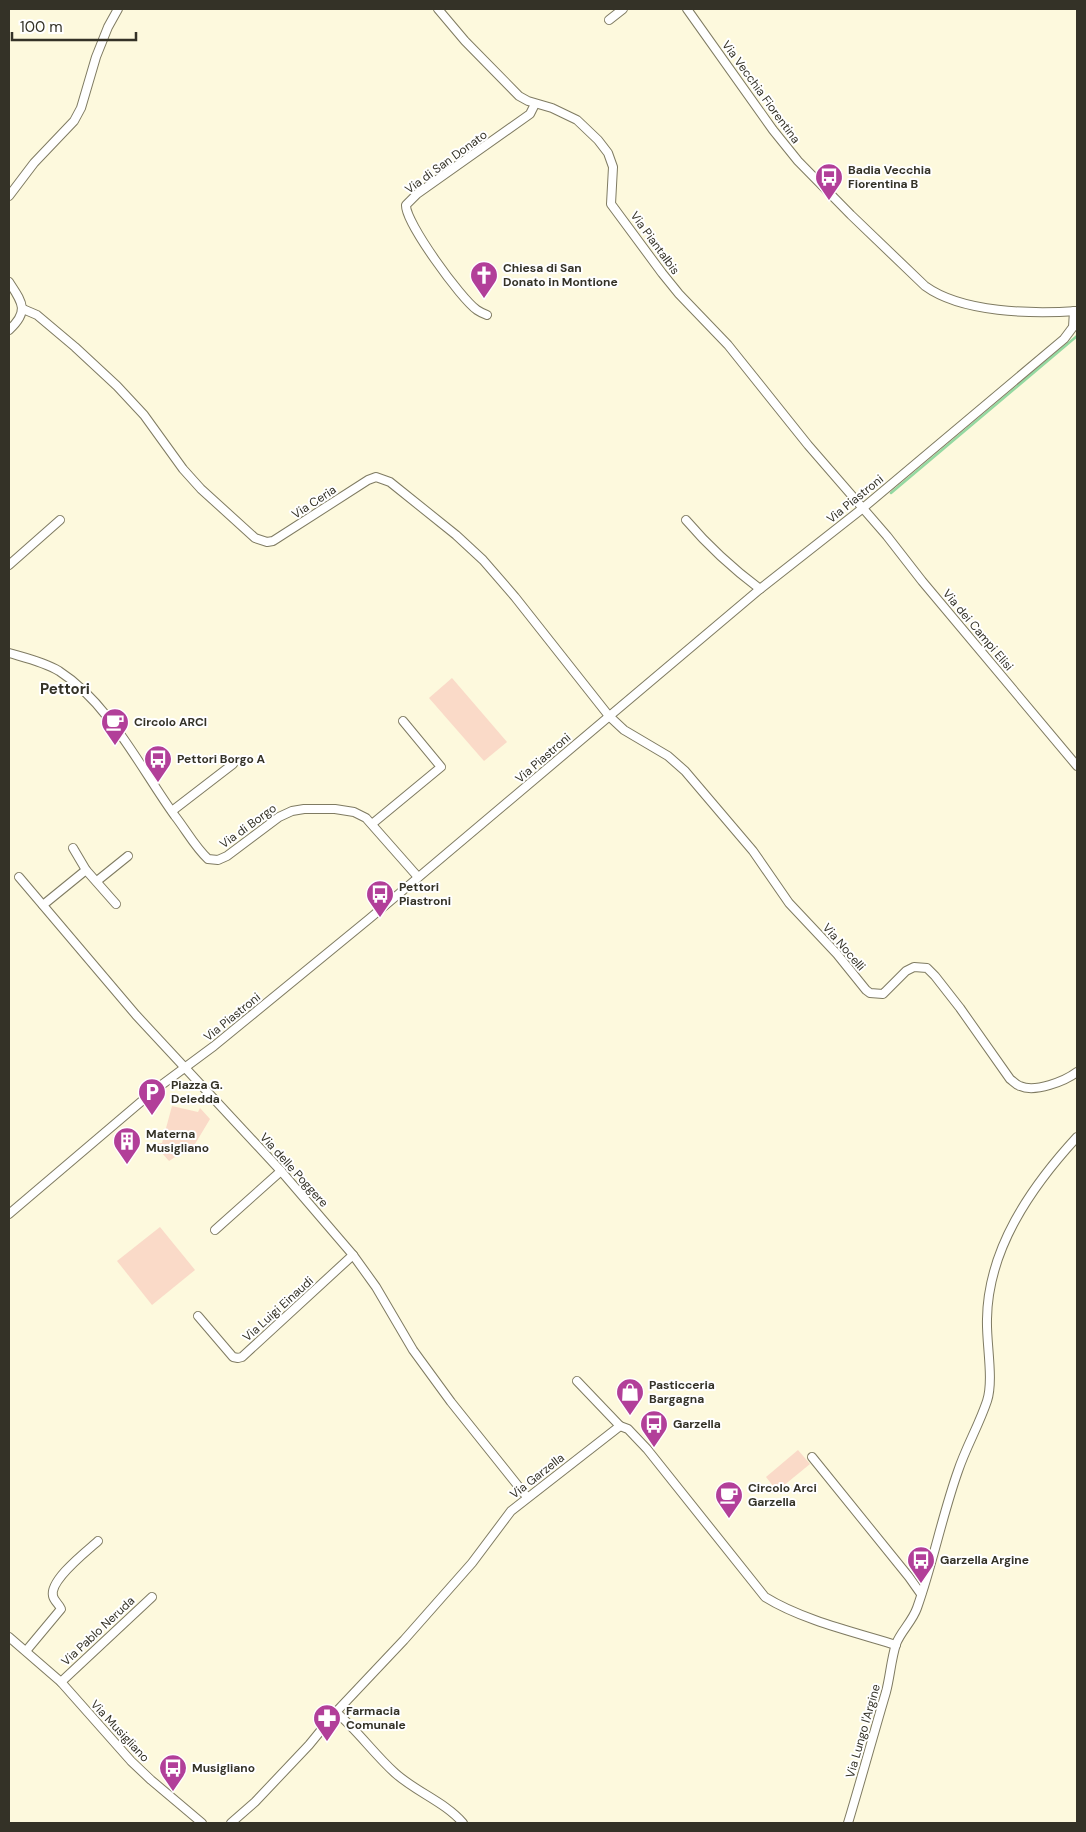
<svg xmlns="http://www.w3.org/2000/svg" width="1086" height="1832" font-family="'DM Sans',sans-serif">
  <rect width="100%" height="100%" fill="#fdf9dd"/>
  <g fill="#fadac8">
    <polygon points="452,678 507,742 484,761 429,698"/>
    <polygon points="172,1106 198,1112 200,1108 210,1119 195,1144 169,1161 154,1144 162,1143"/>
    <polygon points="160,1227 195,1270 152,1305 117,1261"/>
    <polygon points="798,1450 810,1464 777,1491 766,1477"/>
  </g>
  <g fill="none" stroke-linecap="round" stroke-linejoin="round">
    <polyline stroke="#94d9a1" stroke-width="2.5" points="891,493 1077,336"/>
    <g stroke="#7f7b62" stroke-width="10">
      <g id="minor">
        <polyline points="438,9 465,41 519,96 528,101 552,108 577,120 598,140 608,153 613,167 611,204 662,273 679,294 728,345 808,445 887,536 922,581 1077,766"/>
        <path d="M687 9 773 130 798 161 851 215 925 286C962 313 1032 314 1077 311"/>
        <polyline points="609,20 623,9"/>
        <polyline points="9,196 34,163 74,121 81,108 96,57 108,27 118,9"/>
        <path d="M9 282C22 302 30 311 9 330"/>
        <path d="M23 309 37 315 75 347 117 386 144 415 183 469 201 489 255 538 267 542 273 541 368 480 376 477 390 482 456 535 483 560 515 597 609 716 624 730 668 756 685 771 753 851 789 903 837 954 866 990 870 993 883 994 906 971 914 967 927 968 935 976 960 1008 1010 1079C1013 1081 1016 1085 1020 1086 1035 1093 1065 1081 1077 1072"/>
        <path d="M487 315C484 314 480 312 477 310 461 299 405 222 406 205L417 194 530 114 535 104"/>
        <path d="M686 520C709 547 732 568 760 589"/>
        <polyline points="9,565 60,520"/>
        <path d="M9 653C26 658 44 662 59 671 109 703 141 769 175 816 186 830 195 847 208 859L218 860 227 856 279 817 292 811 304 809H335L354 812 366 818 418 877"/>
        <polyline points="172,811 233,764"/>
        <polyline points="372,824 441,767 403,721"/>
        <polyline points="73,848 86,870 116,904"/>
        <polyline points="19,877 136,1015 281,1171 353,1255 376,1287 413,1350 451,1402 527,1497"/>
        <polyline points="97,881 128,856"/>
        <polyline points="43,905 86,870"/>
        <polyline points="9,1214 156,1089 214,1046 369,919 760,589 863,508 1064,339 1073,327 1074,311"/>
        <polyline points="215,1230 281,1171"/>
        <polyline points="198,1316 233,1357 238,1358 242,1357 353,1255"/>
        <polyline points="577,1381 620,1426"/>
        <polyline points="812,1457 909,1577 921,1594"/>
        <polyline points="9,1637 61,1682 131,1761 151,1780 202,1823"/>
        <path d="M26 1651 61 1609C59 1604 54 1601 53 1596 49 1580 87 1551 98 1541"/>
        <polyline points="61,1682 152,1597"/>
        <path d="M336 1712C358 1731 374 1754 395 1773 416 1792 445 1802 463 1823"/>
        <path d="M231 1823 255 1802 309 1745 336 1712 404 1640 472 1563 511 1511 620 1426 628 1429 647 1449 765 1597C802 1620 854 1632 896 1645"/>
        <path d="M848 1823C861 1780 873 1736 886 1692 890 1677 891 1660 896 1644 901 1631 912 1622 917 1608 933 1563 942 1516 958 1471 966 1447 979 1425 987 1401 994 1380 986 1342 987 1319 988 1249 1031 1187 1077 1137"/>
      </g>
    </g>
    <use href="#minor" stroke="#fff" stroke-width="8"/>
  </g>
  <defs>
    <g id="bus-pin" transform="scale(1.4375)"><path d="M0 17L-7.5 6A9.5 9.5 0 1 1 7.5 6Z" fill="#b23f99" stroke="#fff"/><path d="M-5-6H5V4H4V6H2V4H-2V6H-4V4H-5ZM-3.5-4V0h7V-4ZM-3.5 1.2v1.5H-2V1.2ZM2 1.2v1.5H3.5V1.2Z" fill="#fff"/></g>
    <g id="church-pin" transform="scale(1.4375)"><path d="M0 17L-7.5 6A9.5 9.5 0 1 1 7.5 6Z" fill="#b23f99" stroke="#fff"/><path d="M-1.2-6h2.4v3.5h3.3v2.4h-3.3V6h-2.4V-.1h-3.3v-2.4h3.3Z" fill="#fff"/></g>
    <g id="cafe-pin" transform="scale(1.4375)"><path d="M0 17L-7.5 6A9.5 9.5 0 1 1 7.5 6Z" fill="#b23f99" stroke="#fff"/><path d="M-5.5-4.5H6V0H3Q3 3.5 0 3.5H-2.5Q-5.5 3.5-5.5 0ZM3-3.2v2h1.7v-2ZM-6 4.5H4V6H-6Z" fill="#fff"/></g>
    <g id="parking-pin" transform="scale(1.4375)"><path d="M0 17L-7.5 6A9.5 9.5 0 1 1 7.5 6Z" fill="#b23f99" stroke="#fff"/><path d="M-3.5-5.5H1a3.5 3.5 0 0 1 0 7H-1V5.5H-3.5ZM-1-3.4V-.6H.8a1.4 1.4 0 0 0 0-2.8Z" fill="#fff"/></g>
    <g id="building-pin" transform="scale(1.4375)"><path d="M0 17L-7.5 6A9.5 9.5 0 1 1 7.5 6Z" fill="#b23f99" stroke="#fff"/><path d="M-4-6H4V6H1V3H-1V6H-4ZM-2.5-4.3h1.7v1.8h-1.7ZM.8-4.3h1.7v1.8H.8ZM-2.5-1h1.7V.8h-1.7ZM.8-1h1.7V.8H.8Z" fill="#fff"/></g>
    <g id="shop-pin" transform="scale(1.4375)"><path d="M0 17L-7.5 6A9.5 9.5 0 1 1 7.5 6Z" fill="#b23f99" stroke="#fff"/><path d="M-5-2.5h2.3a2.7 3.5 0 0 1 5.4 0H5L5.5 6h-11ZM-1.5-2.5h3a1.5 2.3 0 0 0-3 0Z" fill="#fff"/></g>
    <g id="pharmacy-pin" transform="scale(1.4375)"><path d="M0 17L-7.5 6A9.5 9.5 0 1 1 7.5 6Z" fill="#b23f99" stroke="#fff"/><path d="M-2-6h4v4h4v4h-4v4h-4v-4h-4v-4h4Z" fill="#fff"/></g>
  </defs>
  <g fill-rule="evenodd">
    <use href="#bus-pin" x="829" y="177"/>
    <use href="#church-pin" x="484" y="275"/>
    <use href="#cafe-pin" x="115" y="722"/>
    <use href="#bus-pin" x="158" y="759"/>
    <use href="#bus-pin" x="380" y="894"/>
    <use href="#parking-pin" x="152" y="1092"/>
    <use href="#building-pin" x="127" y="1141"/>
    <use href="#shop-pin" x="630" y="1392"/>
    <use href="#bus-pin" x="654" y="1424"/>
    <use href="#cafe-pin" x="729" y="1495"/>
    <use href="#bus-pin" x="921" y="1560"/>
    <use href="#pharmacy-pin" x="327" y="1718"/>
    <use href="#bus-pin" x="173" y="1768"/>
  </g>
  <g text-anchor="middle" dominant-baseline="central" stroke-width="4" stroke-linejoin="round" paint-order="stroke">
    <g font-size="12" fill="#343227" stroke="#fff">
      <text transform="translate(761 92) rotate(54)">Via Vecchia Fiorentina</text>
      <text transform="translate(446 162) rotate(-36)">Via di San Donato</text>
      <text transform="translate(655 243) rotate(54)">Via Piantalbis</text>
      <text transform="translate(855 499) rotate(-39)">Via Piastroni</text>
      <text transform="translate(314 502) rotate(-33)">Via Ceria</text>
      <text transform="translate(978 630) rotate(50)">Via dei Campi Elisi</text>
      <text transform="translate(543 758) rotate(-41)">Via Piastroni</text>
      <text transform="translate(248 826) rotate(-36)">Via di Borgo</text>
      <text transform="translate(844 947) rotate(49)">Via Nocelli</text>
      <text transform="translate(232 1017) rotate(-39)">Via Piastroni</text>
      <text transform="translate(294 1170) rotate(48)">Via delle Poggere</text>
      <text transform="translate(278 1309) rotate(-42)">Via Luigi Einaudi</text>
      <text transform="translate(537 1476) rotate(-38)">Via Garzella</text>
      <text transform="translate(98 1631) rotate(-43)">Via Pablo Neruda</text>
      <text transform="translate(120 1731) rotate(47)">Via Musigliano</text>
      <text transform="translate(863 1731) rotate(-74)">Via Lungo l'Argine</text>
    </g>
    <g font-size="12" font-weight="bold" fill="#343227" stroke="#fff" text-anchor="start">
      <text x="848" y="170">Badia Vecchia<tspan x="848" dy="14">Fiorentina B</tspan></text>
      <text x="503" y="268">Chiesa di San<tspan x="503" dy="14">Donato in Montione</tspan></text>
      <text x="134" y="722">Circolo ARCI</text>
      <text x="177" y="759">Pettori Borgo A</text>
      <text x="399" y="887">Pettori<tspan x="399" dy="14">Piastroni</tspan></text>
      <text x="171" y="1085">Piazza G.<tspan x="171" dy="14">Deledda</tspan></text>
      <text x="146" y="1134">Materna<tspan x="146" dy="14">Musigliano</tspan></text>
      <text x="649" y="1385">Pasticceria<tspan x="649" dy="14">Bargagna</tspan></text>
      <text x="673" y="1424">Garzella</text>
      <text x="748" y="1488">Circolo Arci<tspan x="748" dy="14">Garzella</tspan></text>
      <text x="940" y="1560">Garzella Argine</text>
      <text x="346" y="1711">Farmacia<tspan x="346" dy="14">Comunale</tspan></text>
      <text x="192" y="1768">Musigliano</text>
    </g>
    <g font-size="15" font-weight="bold" fill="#343227" stroke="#fff">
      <text x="65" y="689">Pettori</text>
    </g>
  </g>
  <rect width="1086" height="1832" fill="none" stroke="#343227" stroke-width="20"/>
  <path d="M12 32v8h124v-8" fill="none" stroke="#343227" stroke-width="2.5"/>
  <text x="20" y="32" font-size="15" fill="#343227" stroke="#ffffff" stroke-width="4" paint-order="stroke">100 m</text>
</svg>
